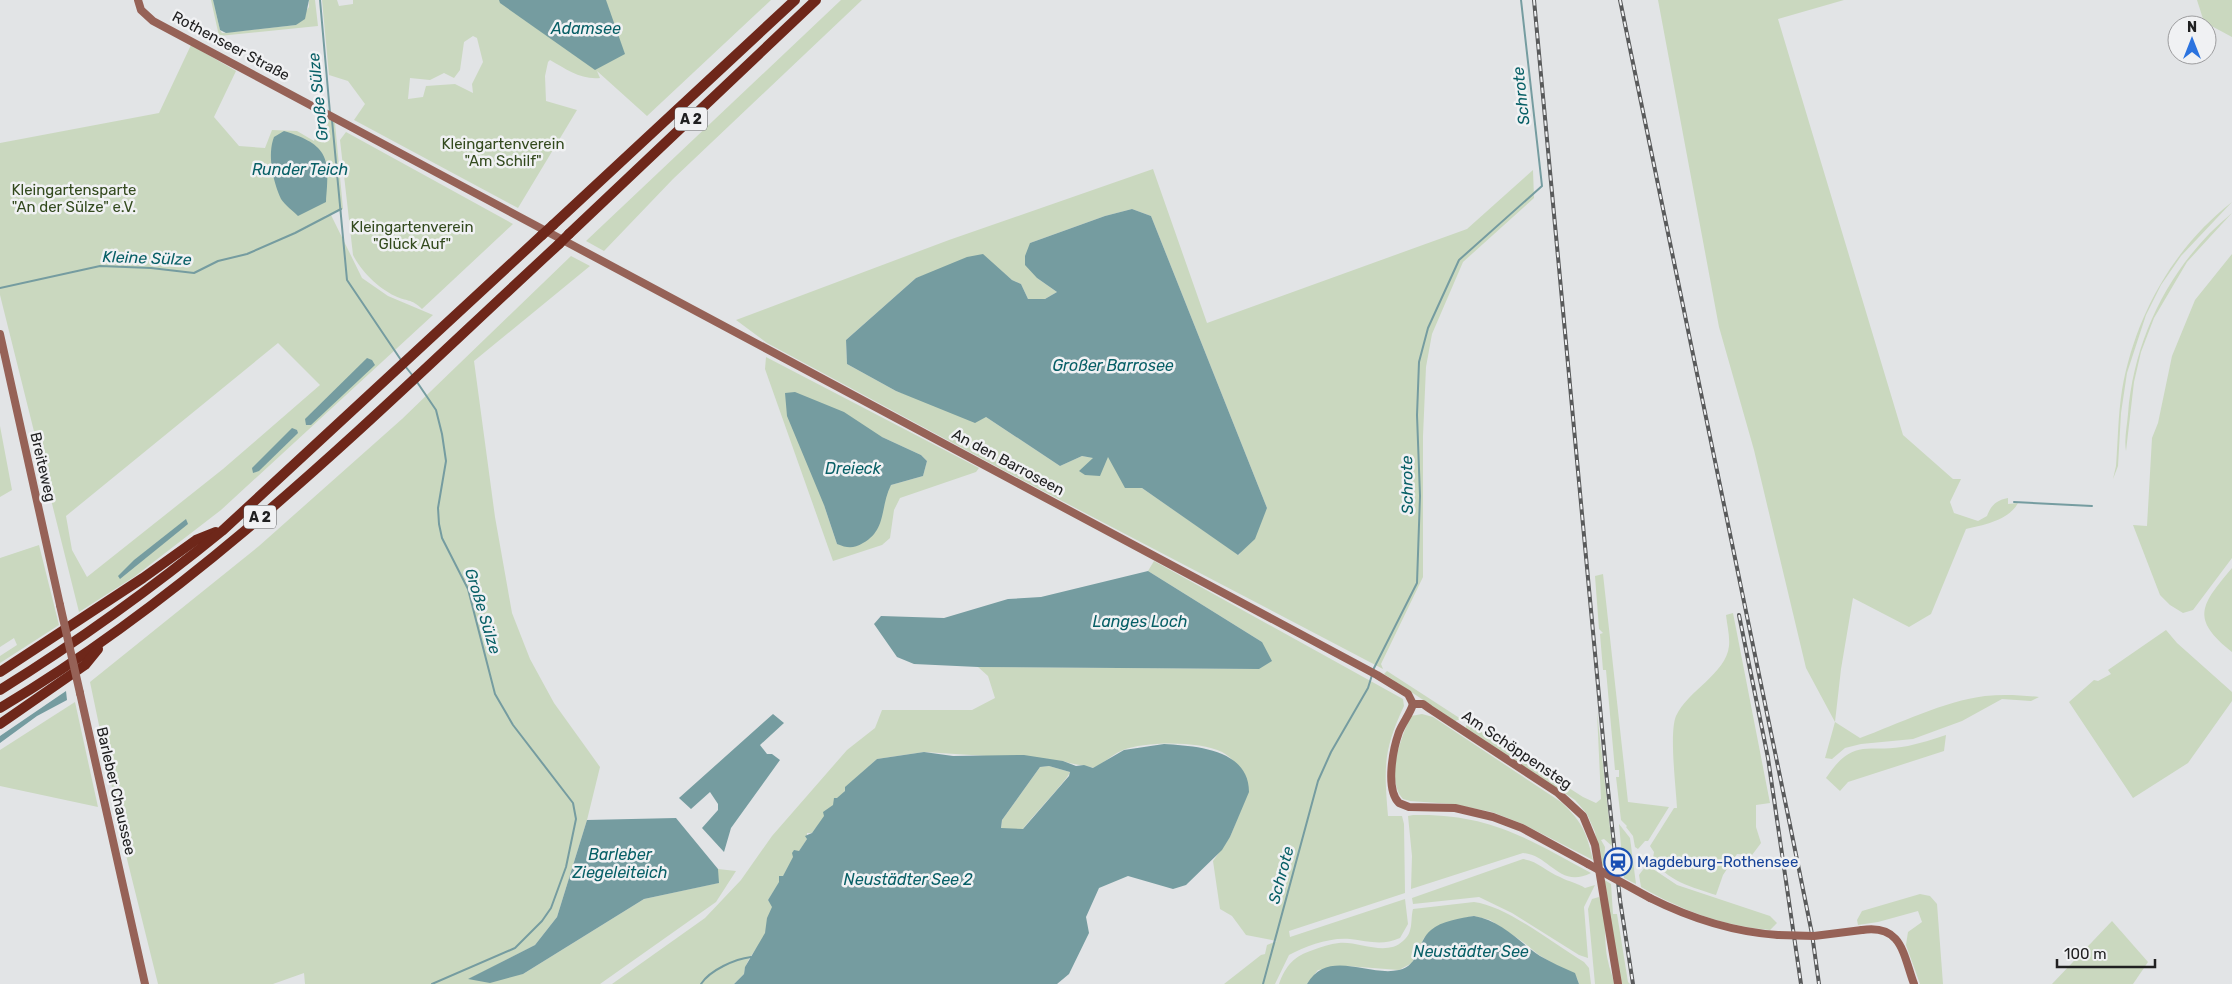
<svg xmlns="http://www.w3.org/2000/svg" width="2232" height="984" font-family="Rubik,sans-serif">
  <rect width="100%" height="100%" fill="#e2e4e6"/>
  <g fill="#cad8bf" fill-rule="evenodd">
    <polygon points="211,0 213,0 220,30 222,33 296,25 309,7 309,0 315,0 318,26 219,36"/>
    <path d="M322 0H337L339 6 353 4V0H771L647 116 597 71 600 78C581 80 566 69 550 60L548 62 545 76 546 101 577 110 518 208 354 120 365 104 348 81 329 75ZM473 36 477 38 483 62 472 84 473 93 455 84 426 86 423 97 408 99 410 78 430 80 444 73 454 78 460 70 464 42ZM579 36 595 69 568 50Z"/>
    <polygon points="841,0 862,0 673,179 604,251 586,241"/>
    <path d="M1658 0H1844L1778 19 1903 435 1953 479H1961L1950 502 1954 513 1978 521 1987 516C1991 505 1997 500 2008 498V504L2018 503C2009 520 1984 525 1966 529L1931 614 1909 627 1853 598 1841 669 1835 722 1860 738C1898 724 1944 701 1985 696 2003 694 2021 695 2039 697L2031 701 2002 699 1962 721 1913 739 1861 744 1845 748 1832 759 1825 758 1835 722 1806 668 1754 450 1719 327Z"/>
    <polygon points="2197,0 2232,0 2232,37 2204,22"/>
    <path d="M191 45 236 71 214 117 239 146 265 148 272 130 297 131 314 141 323 116 335 123 343 209 324 216 331 215 362 278 388 296 433 315 221 510 134 577 79 612 0 295V143L159 113ZM278 343 320 385 223 469 87 577 72 550 66 516Z"/>
    <path d="M346 132 513 224 422 309C411 298 407 302 395 296 378 288 361 271 353 255L340 140Z"/>
    <path d="M1153 169 1207 323 1467 229 1533 170 1534 198 1463 262 1432 334 1426 367 1423 436V577L1381 664 1383 669 1003 470 767 343 736 320 949 240ZM1132 209 1151 216 1267 508 1239 555 1142 488 1108 456 1094 458 1082 456 1060 466 986 417 933 404 896 391 847 364 846 340 916 278 983 255 1012 280 1021 284 1028 299H1045L1057 292 1037 278 1030 243 1105 216Z"/>
    <path d="M2232 202 2181 256 2161 285 2146 315 2127 373 2121 413 2118 466 2113 479 2116 466C2118 441 2118 415 2122 390 2135 316 2173 248 2232 202Z"/>
    <path d="M2232 213 2187 262 2154 318 2141 352 2134 382 2126 451C2124 440 2127 426 2128 414 2134 336 2172 262 2232 213Z"/>
    <polygon points="2232,254 2232,558 2193,610 2183,613 2170,605 2160,595 2133,525 2147,526 2152,438 2158,423 2172,356 2195,300"/>
    <polygon points="571,256 590,266 474,361 495,517 512,613 530,659 554,703 600,767 587,820 557,917 535,945 469,979 523,974 644,899 718,883 718,869 736,871 716,902 600,984 305,984 304,973 273,984 158,984 127,859 90,682 259,546 402,419"/>
    <path d="M766 357 979 468 976 472 900 498 894 510 890 538 882 545 833 561 765 369ZM882 437 921 455 927 461 923 476 891 485 886 494 837 544 824 505Z"/>
    <polygon points="0,426 12,490 0,497"/>
    <polygon points="39,545 59,625 0,663 0,656 17,645 14,638 0,647 0,558"/>
    <path d="M1154 561 1403 699 1404 706C1383 751 1384 767 1388 816H1402L1404 824 1405 893 1289 931 1290 937 1405 899 1408 924 1400 938C1382 946 1368 941 1350 939 1330 937 1306 946 1289 955L1275 984H1224L1261 955 1265 954 1267 945 1277 941 1246 935 1232 916 1220 909 1213 861 1230 837 1248 792C1249 778 1235 759 1222 752 1200 741 1146 741 1123 750 1113 754 1104 763 1094 768 1083 765 1074 765 1063 761L924 752 877 759 846 787 845 791 812 833H807V839L768 900 773 907C768 916 768 926 765 934 759 948 745 959 744 974L734 984H612L705 918 741 880 772 836 847 750 875 728 882 710H972L995 698 988 676 978 667 1259 669 1262 642 1148 571Z"/>
    <path d="M2232 568V652C2189 618 2202 604 2232 568Z"/>
    <polygon points="1603,574 1628,802 1669,807 1648,841 1645,841 1638,849 1635,847 1633,836 1626,827 1627,826 1621,820 1616,777 1619,777 1619,770 1615,770 1606,670 1603,670 1600,634 1603,633 1599,629 1595,576"/>
    <path d="M1733 613 1770 803 1756 805V827L1761 843 1752 855 1737 854 1723 875 1716 895C1694 888 1664 880 1653 858L1654 852 1650 846 1674 808H1677C1676 787 1669 733 1676 716 1687 691 1726 674 1729 646 1730 636 1727 625 1726 615Z"/>
    <polygon points="2166,630 2177,643 2232,692 2232,701 2188,763 2133,798 2069,702 2094,680 2098,681 2111,674 2108,670"/>
    <polygon points="1387,671 1461,719 1455,721 1384,674"/>
    <polygon points="75,702 98,807 0,786 0,750"/>
    <polygon points="1597,712 1612,846 1604,839 1601,840 1605,847 1604,866 1601,865 1595,832 1587,814 1575,800 1466,728 1466,722 1583,797 1596,803 1601,799"/>
    <path d="M1422 714 1433 717 1561 802C1583 823 1586 831 1593 860L1523 824 1492 812 1452 804 1410 801 1403 799C1385 779 1401 737 1411 716Z"/>
    <path d="M1946 735 1944 751 1848 782 1840 791 1826 778C1854 736 1867 754 1908 746 1921 743 1934 739 1946 735Z"/>
    <path d="M1049 766 1070 772C1069 778 1030 819 1023 829H1001L1002 820 1040 767Z"/>
    <path d="M1413 815C1488 813 1527 838 1591 873 1559 889 1550 855 1523 853L1411 889 1412 856 1408 816Z"/>
    <polygon points="1619,824 1630,838 1636,884 1624,878"/>
    <path d="M1523 859C1538 861 1547 872 1560 877 1569 882 1578 883 1585 888L1595 885 1584 907 1588 958 1579 955 1512 913 1479 897 1413 904 1412 898Z"/>
    <path d="M1645 867H1650L1677 885 1770 916 1777 923 1770 930C1723 926 1681 910 1641 887L1639 875Z"/>
    <polygon points="1603,879 1611,884 1613,914 1617,914 1628,982 1630,984 1620,984"/>
    <polygon points="1920,894 1930,896 1937,904 1943,984 1920,984 1906,945 1908,932 1922,922 1918,911 1878,922 1858,925 1857,920 1862,911"/>
    <path d="M1599 897C1608 916 1603 941 1608 961 1609 968 1613 976 1614 984H1595L1588 909 1592 899Z"/>
    <path d="M1474 902C1507 906 1554 944 1584 962L1589 968 1591 984H1579L1577 978 1539 955 1523 942 1490 920 1474 916 1455 920 1424 938 1412 963 1399 970 1346 966 1318 970 1307 984H1279C1286 965 1294 956 1313 950 1321 947 1330 944 1339 943 1359 941 1386 957 1403 941 1414 932 1410 921 1413 909Z"/>
    <polygon points="2112,921 2148,962 2133,984 2052,984"/>
  </g>
  <g fill="#759ca0" fill-rule="evenodd">
    <polygon points="213,0 309,0 305,19 296,25 226,33 220,30"/>
    <polygon points="499,0 606,0 625,54 595,70 500,3"/>
    <path d="M284 131C329 145 330 158 326 202L298 216C293 211 285 205 281 199 273 181 267 155 274 137Z"/>
    <polygon points="1132,209 1151,216 1267,508 1255,539 1238,555 1142,488 1125,488 1108,457 1100,476 1085,475 1079,471 1093,458 1082,456 1060,466 986,417 975,423 896,391 847,364 846,340 916,278 967,257 983,254 1012,280 1021,284 1028,299 1045,299 1057,292 1037,278 1025,265 1025,256 1030,243 1105,216"/>
    <polygon points="367,358 372,360 375,365 311,425 306,425 305,419"/>
    <path d="M795 392 844 412 882 437 921 455 927 461 923 476 891 485C880 506 887 530 863 543 853 549 847 548 837 544L824 505 787 416 785 393Z"/>
    <polygon points="292,428 297,430 298,433 259,471 253,473 252,468"/>
    <polygon points="186,519 188,524 120,579 118,576 134,560"/>
    <polygon points="1148,571 1262,642 1272,661 1259,669 978,667 914,664 897,657 874,624 881,616 944,618 1008,599 1041,597"/>
    <polygon points="66,691 67,700 37,716 0,743 0,736"/>
    <polygon points="773,714 784,723 760,745 767,754 772,754 780,760 731,828 724,852 702,828 718,810 718,804 710,792 691,809 679,798"/>
    <path d="M1164 744C1196 746 1249 749 1249 792L1230 837 1222 850 1186 885 1173 889 1128 876 1099 888 1086 917 1089 933 1069 974 1057 984H734L744 974 745 967 765 933 767 918 772 907 768 900 779 882V876H783L793 857 792 853 794 850 799 851 807 839 805 836 812 833 824 816 823 812 833 805 834 798H837L845 791V787L877 759 924 752 953 756 1024 755 1063 761 1076 766 1084 765 1093 768 1124 750ZM1049 766 1070 772 1069 776 1023 829 1001 828 1002 820 1040 767Z"/>
    <polygon points="676,818 718,869 719,883 644,899 523,974 490,983 468,979 535,945 557,917 587,820"/>
    <path d="M1474 916C1501 920 1519 942 1540 956 1551 962 1563 968 1575 973L1579 984H1307C1328 948 1368 977 1399 970 1420 966 1417 941 1431 930 1441 921 1461 918 1474 916Z"/>
  </g>
  <g fill="none" stroke-linecap="round" stroke-linejoin="round">
    <g stroke="#759ca0" stroke-width="2">
      <polyline points="320,0 330,113"/>
      <polyline points="332,120 347,280 401,360"/>
      <polyline points="0,288 100,266 151,268 194,273 218,261 247,254 295,233 341,209"/>
      <polyline points="405,366 413,376"/>
      <polyline points="417,382 436,410 442,434 446,461 438,508 439,524 442,538 468,589 495,694 513,725 573,803 576,819 566,867 551,908 542,921 515,948 432,984"/>
      <polyline points="2014,502 2092,506"/>
      <polyline points="1373,670 1417,583 1420,496 1417,415 1419,362 1428,328 1459,260 1542,186 1521,0"/>
      <path d="M701 984C710 970 735 959 751 957"/>
      <polyline points="1263,984 1318,781 1331,752 1368,688 1372,675"/>
    </g>
    <g stroke="#966257" stroke-width="8">
      <polyline points="138,0 141,10 153,21 1377,675 1408,694 1413,704"/>
      <polyline points="0,334 60,605"/>
      <polyline points="80,693 145,984"/>
      <polyline points="1413,704 1423,704 1430,709 1558,793 1583,816 1595,845 1618,984"/>
      <path d="M1413 704C1410 714 1403 722 1399 732 1393 749 1385 789 1399 803L1409 807 1455 808 1493 817 1522 828 1588 864"/>
      <path d="M1650 898C1690 918 1733 932 1778 935"/>
      <path d="M1862 930C1902 924 1903 954 1914 984"/>
    </g>
    <g stroke="#6e271a" stroke-width="10">
      <polyline points="553,225 795,0"/>
      <polyline points="569,234 816,0"/>
      <polyline points="0,672 143,578 196,540 216,532"/>
      <path d="M0 690C77 642 151 589 222 531L542 235"/>
      <path d="M0 708C209 584 382 407 559 244"/>
      <polyline points="0,724 85,665 98,649"/>
    </g>
    <g stroke="#595a5b" stroke-width="4">
      <g id="rail">
        <polyline points="1534,0 1606,771 1620,900 1633,984"/>
        <polyline points="1620,0 1790,825 1812,934 1819,984"/>
        <polyline points="1739,615 1768,758 1801,984"/>
      </g>
    </g>
    <use href="#rail" stroke="#f0f1f3" stroke-width="2" stroke-dasharray="5.5" stroke-linecap="butt"/>
    <g stroke="#966257" stroke-width="8">
      <polyline points="60,605 80,693"/>
      <polyline points="1588,864 1650,898"/>
      <polyline points="1778,935 1814,936 1862,930"/>
    </g>
    <g stroke="#6e271a" stroke-width="10">
      <polyline points="542,235 553,225"/>
      <polyline points="559,244 569,234"/>
    </g>
  </g>
  <defs>
    <g id="station-ring" transform="scale(1.4375)"><circle r="9.5" fill="#f0f1f3" stroke="#1a4fb4" stroke-width="1.5"/><path d="M-3-6H3Q5-6 5-4V2Q5 4 3 4L4.5 6H3L1.5 4h-3L-3 6H-4.5L-3 4Q-5 4-5 2V-4Q-5-6-3-6ZM-3.5-4v3h7v-3ZM-3.5 1v1.5H-2V1ZM2 1v1.5H3.5V1Z" fill="#1a4fb4"/></g>
  </defs>
  <g fill-rule="evenodd">
    <use href="#station-ring" x="1618" y="862"/>
  </g>
  <g text-anchor="middle" dominant-baseline="central" stroke-width="5" stroke-linejoin="round" paint-order="stroke">
    <g fill="#f0f1f3" stroke="#5e5f60" stroke-width="1">
      <rect x="675" y="107.5" width="32" height="23" rx="4"/>
      <rect x="244" y="505.5" width="32" height="23" rx="4"/>
    </g>
    <g font-size="14" font-weight="bold" fill="#202021">
      <text x="691" y="119">A 2</text>
      <text x="260" y="517">A 2</text>
    </g>
    <g font-size="15" fill="#202021" stroke="#f0f1f3">
      <text transform="translate(231 46) rotate(28)">Rothenseer Straße</text>
      <text transform="translate(1008 462) rotate(28)">An den Barroseen</text>
      <text transform="translate(43 467) rotate(77)">Breiteweg</text>
      <text transform="translate(1517 750) rotate(34)">Am Schöppensteg</text>
      <text transform="translate(116 791) rotate(77)">Barleber Chaussee</text>
    </g>
    <g font-size="15" fill="#334a1e" stroke="#f0f1f3">
      <text x="503" y="144">Kleingartenverein<tspan x="503" dy="17">"Am Schilf"</tspan></text>
      <text x="74" y="190">Kleingartensparte<tspan x="74" dy="17">"An der Sülze" e.V.</tspan></text>
      <text x="412" y="227">Kleingartenverein<tspan x="412" dy="17">"Glück Auf"</tspan></text>
    </g>
    <g font-size="15" fill="#164399" stroke="#f0f1f3" text-anchor="start">
      <text x="1637" y="862">Magdeburg-Rothensee</text>
    </g>
    <g font-size="16" font-style="italic" fill="#075f66" stroke="#f0f1f3">
      <text x="586" y="28">Adamsee</text>
      <text transform="translate(1521 96) rotate(-96)">Schrote</text>
      <text transform="translate(318 97) rotate(-96)">Große Sülze</text>
      <text x="300" y="169">Runder Teich</text>
      <text transform="translate(147 258) rotate(2)">Kleine Sülze</text>
      <text x="1113" y="365">Großer Barrosee</text>
      <text x="853" y="468">Dreieck</text>
      <text transform="translate(1407 485) rotate(-91)">Schrote</text>
      <text transform="translate(483 611) rotate(73)">Große Sülze</text>
      <text x="1140" y="621">Langes Loch</text>
      <text x="620" y="854">Barleber<tspan x="620" dy="18">Ziegeleiteich</tspan></text>
      <text transform="translate(1281 875) rotate(-75)">Schrote</text>
      <text x="908" y="879">Neustädter See 2</text>
      <text x="1471" y="951">Neustädter See</text>
    </g>
  </g>
  <g transform="translate(2192 40)"><circle r="24" fill="#f0f1f3" stroke="#9d9d9f"/>
  <path d="M0-4L9 19L0 12L-9 19Z" fill="#2b73df"/>
  <text y="-8" font-size="14" font-weight="bold" text-anchor="middle" fill="#202021">N</text>
  </g>
  <path d="M2057 959v8h98v-8" fill="none" stroke="#202021" stroke-width="2.5"/>
  <text x="2064" y="959" font-size="15" fill="#202021" stroke="#f0f1f3" stroke-width="4" paint-order="stroke">100 m</text>
</svg>
